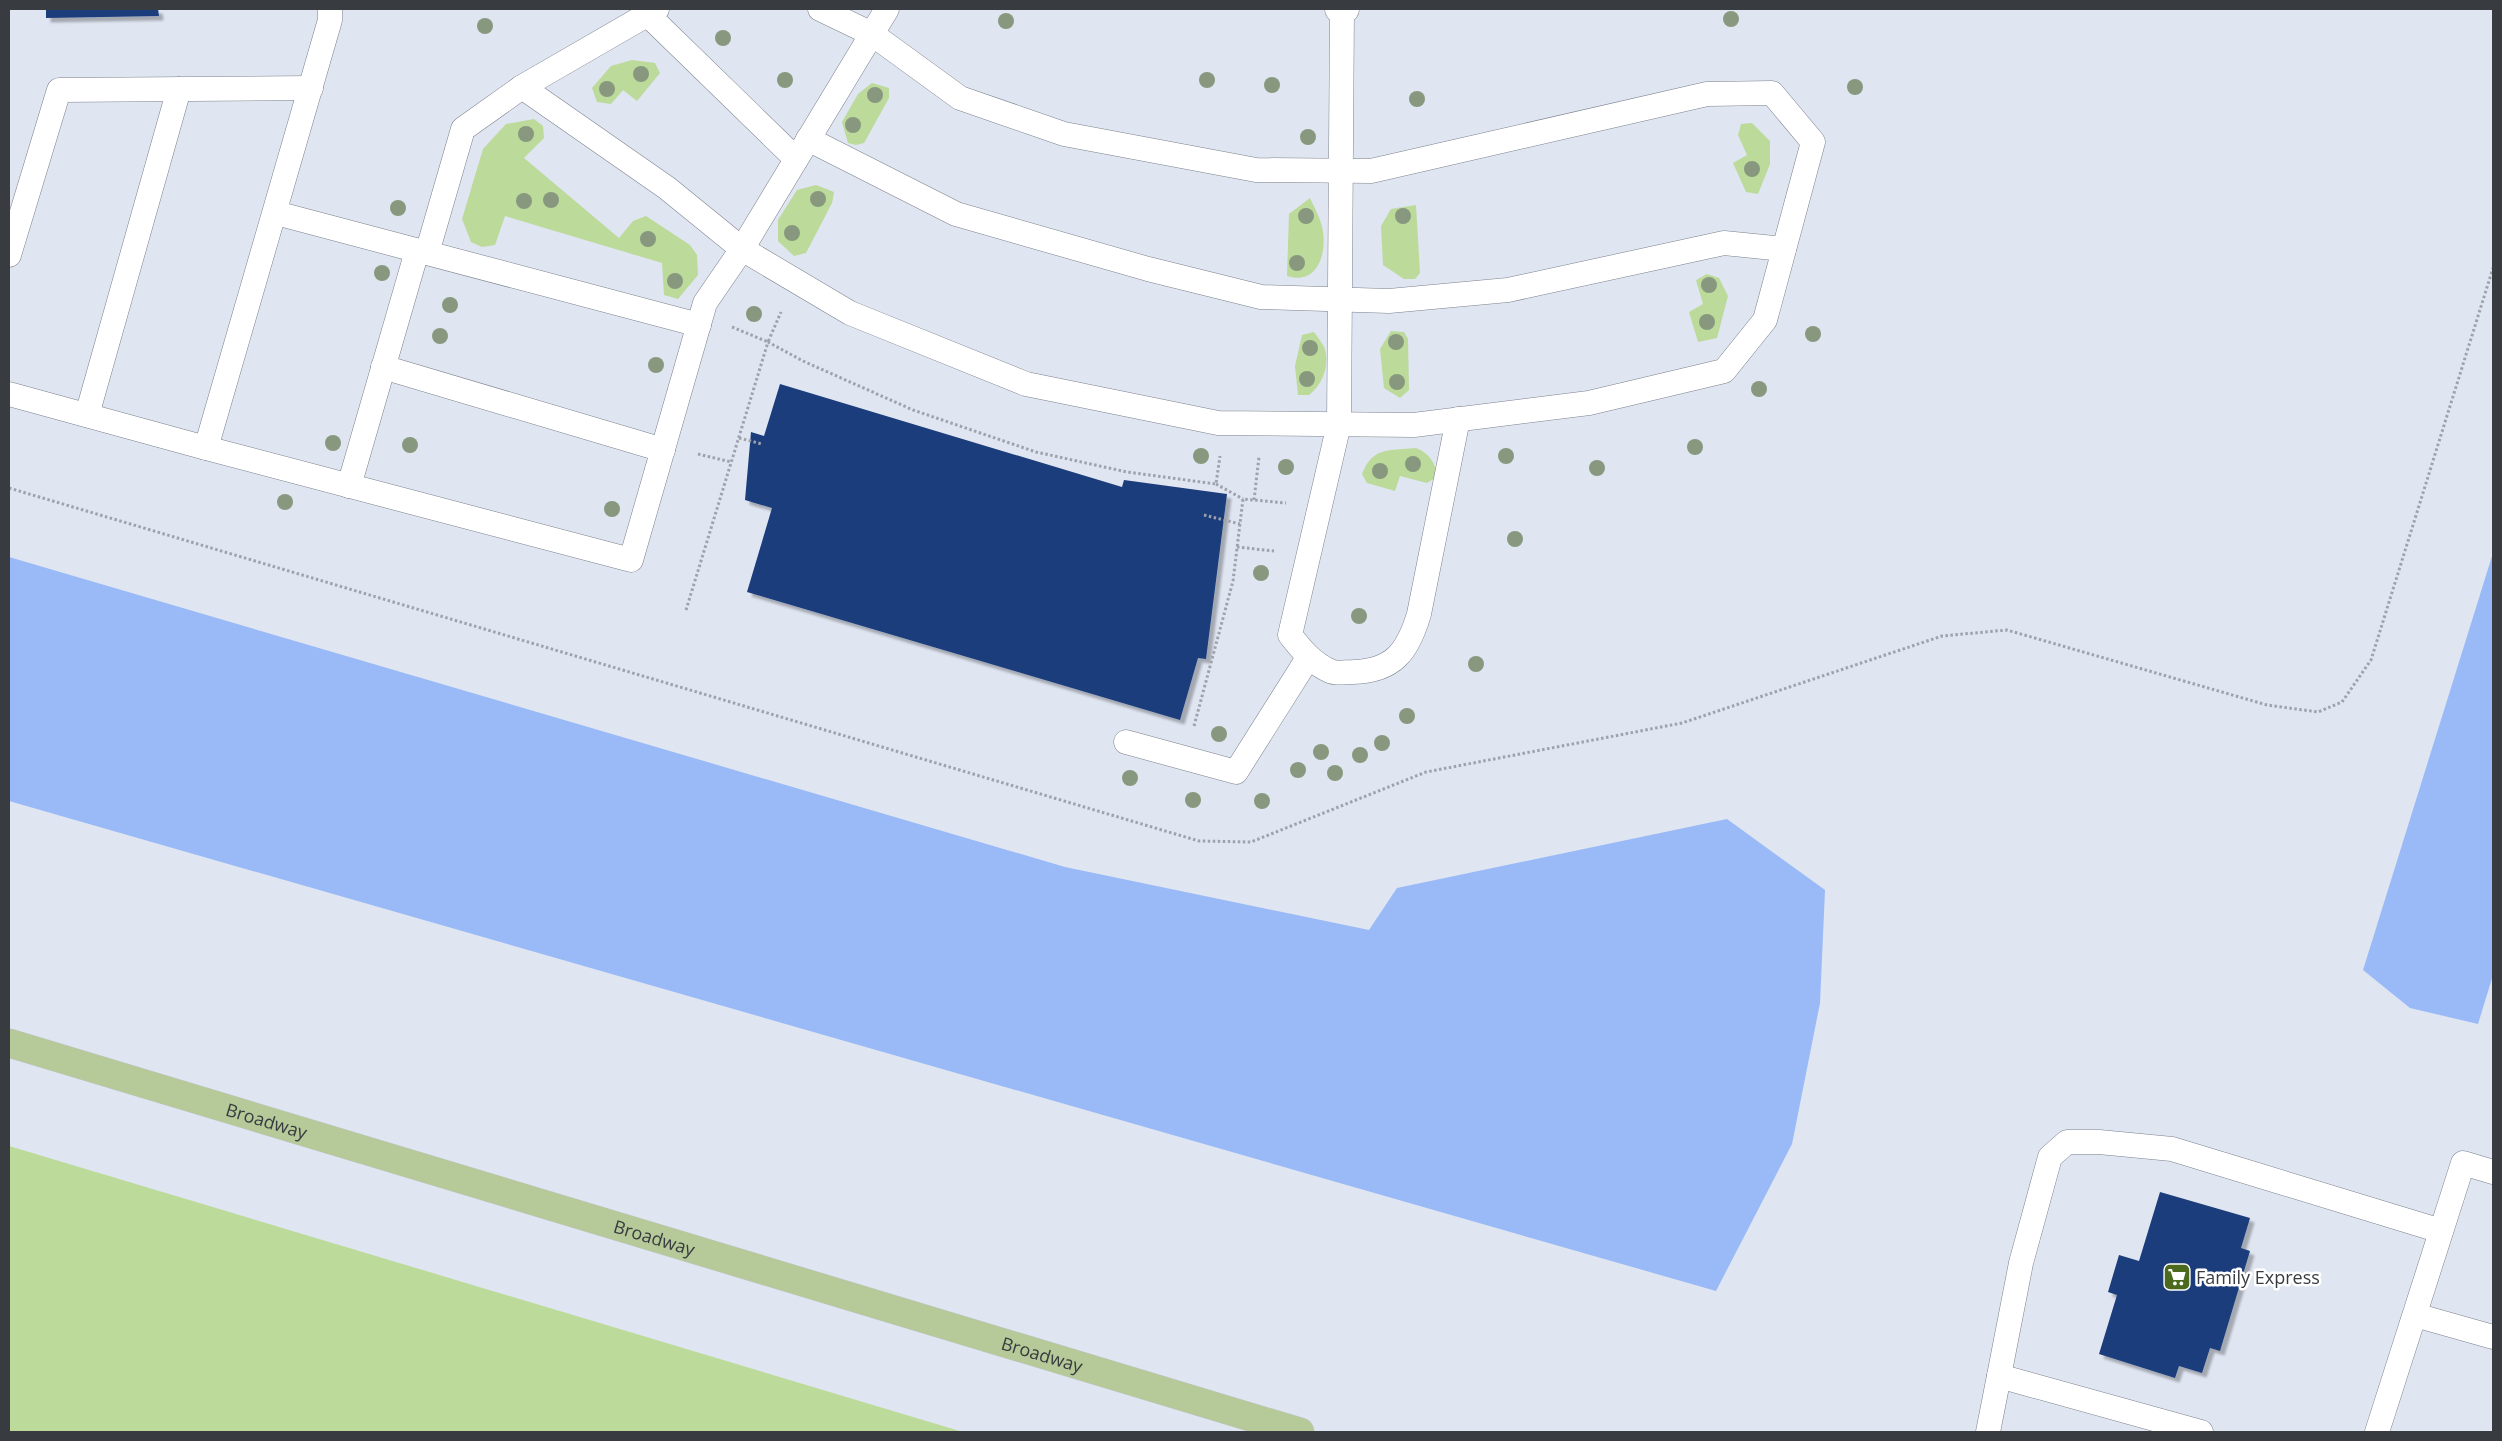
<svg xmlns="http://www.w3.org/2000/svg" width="2502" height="1441" font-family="'Open Sans',sans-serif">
  <defs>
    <filter id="shadow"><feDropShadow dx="4.5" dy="4.5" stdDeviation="1" flood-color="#0004"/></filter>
  </defs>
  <rect width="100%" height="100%" fill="#dfe5f1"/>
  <g fill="#bcda9a">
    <polygon points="632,60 655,63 660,73 637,101 623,90 611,104 597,102 592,88 611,66"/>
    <polygon points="872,83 889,88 889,98 864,143 856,145 848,143 842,122 858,94"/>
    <polygon points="534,119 543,126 544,138 524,158 619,238 633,221 646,216 690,245 697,255 698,275 678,299 664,295 662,263 505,216 495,245 482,247 471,242 462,219 483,149 506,124"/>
    <polygon points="1752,123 1770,141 1770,164 1758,194 1746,192 1733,163 1747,155 1738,135 1741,124"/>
    <polygon points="816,185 834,192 832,203 806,253 794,256 778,241 778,220 797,190"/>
    <path d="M1310 198C1314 207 1320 217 1322 227 1328 252 1318 286 1287 276L1289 214Z"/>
    <polygon points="1416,205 1420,273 1415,279 1404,279 1383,265 1381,226 1391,209"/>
    <polygon points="1707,274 1719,278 1728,296 1717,338 1698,342 1689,312 1703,304 1696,280"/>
    <polygon points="1391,331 1404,332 1408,339 1409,390 1400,398 1384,388 1380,349"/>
    <path d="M1314 332C1318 338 1325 346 1326 353 1328 369 1322 385 1309 395H1298L1295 366 1302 335Z"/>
    <path d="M1416 448C1429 453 1436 463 1437 477L1427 483 1400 476 1395 491 1367 483 1362 474C1373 446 1389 451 1416 448Z"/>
    <polygon points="9,1146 963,1432 9,1432"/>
  </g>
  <g fill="#99baf6">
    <polygon points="2493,553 2493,975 2478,1024 2410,1008 2363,970"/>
    <polygon points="9,557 1065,867 1369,930 1397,888 1727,819 1825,890 1820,1003 1792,1144 1716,1291 9,801"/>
  </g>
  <g fill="#1b3c7c" filter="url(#shadow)">
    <polygon points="46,9 158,9 159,16 46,18"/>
    <polygon points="780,384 1122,487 1124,480 1227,494 1206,659 1198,658 1180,720 747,592 772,508 745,500 751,432 764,436"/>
    <polygon points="2160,1192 2250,1218 2241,1248 2250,1251 2220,1351 2210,1348 2202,1373 2179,1366 2175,1378 2099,1354 2117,1295 2108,1292 2119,1255 2139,1261"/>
  </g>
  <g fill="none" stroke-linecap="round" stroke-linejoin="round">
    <g stroke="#7c828d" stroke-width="25">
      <g id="lane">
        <path d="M1342 9 1339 424 1290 635C1302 650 1312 663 1330 671 1336 674 1346 672 1353 672 1394 671 1408 651 1419 614L1458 419"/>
        <polyline points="647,14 796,159"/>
        <polyline points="522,87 667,188 742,249 850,313 1026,384 1218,423 1414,425 1589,403 1724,371 1765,320 1813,142 1772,93 1707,94 1371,171 1256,170 1064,134 960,98 872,34 820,9"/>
        <polyline points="808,139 956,214 1148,269 1261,297 1389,301 1508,290 1724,243 1784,249"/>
        <polyline points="276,213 699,325"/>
        <polyline points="427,253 463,129 522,87 657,9"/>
        <polyline points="9,255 59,90 311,88"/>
        <polyline points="383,367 663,450"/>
        <polyline points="9,394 206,448 330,20 330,9"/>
        <polyline points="87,415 179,89"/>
        <polyline points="206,448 631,560 705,303 742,249 887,9"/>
        <polyline points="349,486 417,251"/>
        <polyline points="1126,742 1236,772 1308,658"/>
        <polyline points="2415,1315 2493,1337"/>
        <polyline points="1999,1376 2021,1263 2050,1157 2067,1142 2099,1142 2172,1149 2441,1231"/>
        <polyline points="1988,1432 1999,1376 2201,1432"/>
        <polyline points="2377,1432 2463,1163 2493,1172"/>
      </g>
    </g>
    <g stroke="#7c828d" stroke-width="29">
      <polyline id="street" points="1339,9 1345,9"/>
    </g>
    <g stroke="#c3c4c6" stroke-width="29">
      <g id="primary">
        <path id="s1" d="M9 1043 1300 1432"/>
      </g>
    </g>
    <g stroke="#9ea2ac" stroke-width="3" stroke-dasharray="2.5 2.5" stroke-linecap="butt">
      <polyline points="732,327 768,342 781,312"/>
      <polyline points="739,438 762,444"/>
      <polyline points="698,454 731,462"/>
      <polyline points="1216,484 1243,499"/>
      <polyline points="9,488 1199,841 1251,842 1426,772 1682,723 1942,636 2007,630 2267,705 2318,712 2342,702 2371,660 2493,268"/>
      <polyline points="1254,500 1259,457"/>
      <polyline points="1204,515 1240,524"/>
      <polyline points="1237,547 1274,551"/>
      <polyline points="686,610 768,342 803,361 913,410 1036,452 1127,472 1216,484 1220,456"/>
      <polyline points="1194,726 1233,581 1243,499 1286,503"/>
    </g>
    <use href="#lane" stroke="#fff" stroke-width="24"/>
    <use href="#street" stroke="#fff" stroke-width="28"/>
    <use href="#primary" stroke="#b5ca98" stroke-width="28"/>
  </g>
  <g fill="#88987e">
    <circle cx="1731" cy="19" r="8"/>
    <circle cx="1006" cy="21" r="8"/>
    <circle cx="485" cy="26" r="8"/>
    <circle cx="723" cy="38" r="8"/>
    <circle cx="641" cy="74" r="8"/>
    <circle cx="785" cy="80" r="8"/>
    <circle cx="1207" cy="80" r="8"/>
    <circle cx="1272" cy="85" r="8"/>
    <circle cx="1855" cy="87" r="8"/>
    <circle cx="607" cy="89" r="8"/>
    <circle cx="875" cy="95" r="8"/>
    <circle cx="1417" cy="99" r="8"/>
    <circle cx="853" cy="125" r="8"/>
    <circle cx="526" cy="134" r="8"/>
    <circle cx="1308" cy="137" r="8"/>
    <circle cx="1752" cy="169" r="8"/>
    <circle cx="818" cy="199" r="8"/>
    <circle cx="551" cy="200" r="8"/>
    <circle cx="524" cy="201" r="8"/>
    <circle cx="398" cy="208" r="8"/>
    <circle cx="1306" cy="216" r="8"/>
    <circle cx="1403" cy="216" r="8"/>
    <circle cx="792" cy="233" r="8"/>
    <circle cx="648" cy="239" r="8"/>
    <circle cx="1297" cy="263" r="8"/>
    <circle cx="382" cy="273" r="8"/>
    <circle cx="675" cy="281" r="8"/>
    <circle cx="1709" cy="285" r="8"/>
    <circle cx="450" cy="305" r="8"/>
    <circle cx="754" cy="314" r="8"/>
    <circle cx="1707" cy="322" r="8"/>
    <circle cx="1813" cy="334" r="8"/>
    <circle cx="440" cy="336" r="8"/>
    <circle cx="1396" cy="342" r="8"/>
    <circle cx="1310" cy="348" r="8"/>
    <circle cx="656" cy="365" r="8"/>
    <circle cx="1307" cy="379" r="8"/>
    <circle cx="1397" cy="382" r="8"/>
    <circle cx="1759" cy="389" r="8"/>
    <circle cx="333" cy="443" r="8"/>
    <circle cx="410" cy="445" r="8"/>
    <circle cx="1695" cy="447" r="8"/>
    <circle cx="1201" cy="456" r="8"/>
    <circle cx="1506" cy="456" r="8"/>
    <circle cx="1413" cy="464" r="8"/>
    <circle cx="1286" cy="467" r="8"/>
    <circle cx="1597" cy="468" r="8"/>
    <circle cx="1380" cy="471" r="8"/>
    <circle cx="285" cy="502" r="8"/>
    <circle cx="612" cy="509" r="8"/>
    <circle cx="1515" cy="539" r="8"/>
    <circle cx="1261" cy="573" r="8"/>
    <circle cx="1359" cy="616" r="8"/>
    <circle cx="1476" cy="664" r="8"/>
    <circle cx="1407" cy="716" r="8"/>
    <circle cx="1219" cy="734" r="8"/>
    <circle cx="1382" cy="743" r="8"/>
    <circle cx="1321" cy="752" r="8"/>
    <circle cx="1360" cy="755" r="8"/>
    <circle cx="1298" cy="770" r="8"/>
    <circle cx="1335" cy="773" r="8"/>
    <circle cx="1130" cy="778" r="8"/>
    <circle cx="1193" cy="800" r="8"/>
    <circle cx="1262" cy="801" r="8"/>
  </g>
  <defs>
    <g id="supermarket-square" transform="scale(1.4375)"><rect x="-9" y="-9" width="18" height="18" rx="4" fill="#4c6a1e" stroke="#fff"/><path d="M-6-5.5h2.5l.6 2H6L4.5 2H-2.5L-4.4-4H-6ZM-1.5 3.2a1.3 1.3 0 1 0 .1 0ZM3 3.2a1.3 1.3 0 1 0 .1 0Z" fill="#fff"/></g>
  </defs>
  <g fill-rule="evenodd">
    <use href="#supermarket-square" x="2177" y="1277"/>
  </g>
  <g text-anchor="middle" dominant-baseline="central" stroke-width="5" stroke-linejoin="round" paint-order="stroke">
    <g font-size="18" fill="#383b40" stroke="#fff">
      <text stroke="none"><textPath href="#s1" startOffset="269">Broadway</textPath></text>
      <text stroke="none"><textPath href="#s1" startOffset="674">Broadway</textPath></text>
      <text stroke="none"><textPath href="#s1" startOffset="1079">Broadway</textPath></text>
    </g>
    <g font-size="18" fill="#383b40" stroke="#fff" text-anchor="start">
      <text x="2196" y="1277">Family Express</text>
    </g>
  </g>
  <rect width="2502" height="1441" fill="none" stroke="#383b40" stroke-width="20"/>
</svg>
